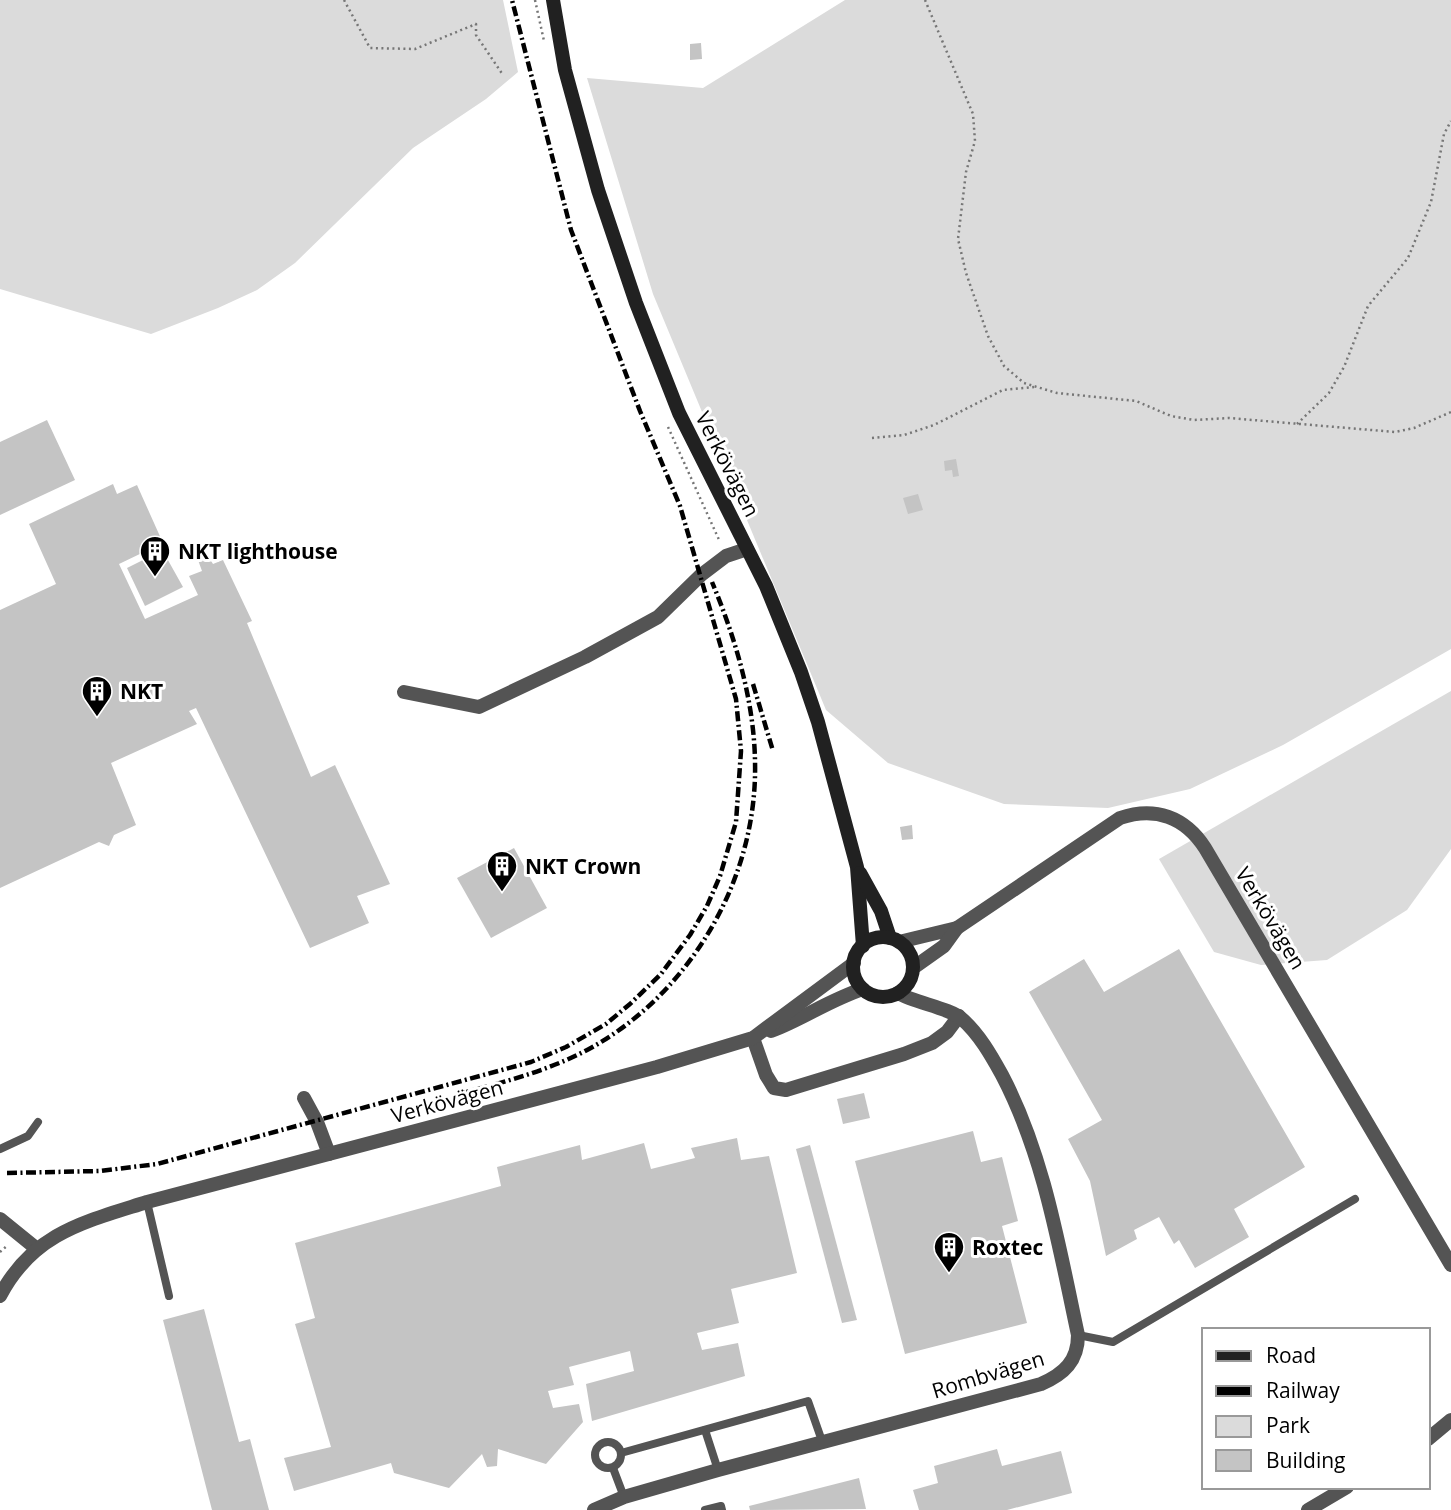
<svg xmlns="http://www.w3.org/2000/svg" width="1451" height="1510" font-family="'Open Sans',sans-serif">
  <rect width="100%" height="100%" fill="#fff"/>
  <g fill="#dbdbdb">
    <polygon points="0,0 503,0 518,72 486,99 413,148 295,263 257,290 218,308 151,334 0,289"/>
    <polygon points="845,0 1451,0 1451,649 1283,745 1190,789 1108,808 1004,804 888,763 826,710 653,294 587,78 703,88"/>
    <polygon points="1451,691 1451,849 1407,910 1327,960 1261,965 1214,952 1159,859"/>
  </g>
  <g fill="#c4c4c4">
    <polygon points="701,43 702,59 690,60 690,44"/>
    <polygon points="47,420 75,480 0,515 0,442"/>
    <polygon points="956,459 959,476 953,477 952,470 945,471 944,461"/>
    <polygon points="113,484 117,494 137,485 167,552 164,553 183,587 145,606 127,568 147,558 144,552 119,564 145,619 198,595 189,576 202,571 198,560 208,556 213,564 223,560 252,621 247,623 311,777 335,765 390,884 357,896 369,923 310,948 196,708 189,711 197,724 111,763 136,825 114,835 109,846 99,842 0,888 0,610 56,584 29,524"/>
    <polygon points="918,494 923,510 908,514 903,498"/>
    <polygon points="912,825 913,839 902,840 900,827"/>
    <polygon points="514,848 547,908 491,938 457,878"/>
    <polygon points="1179,949 1305,1167 1234,1209 1249,1237 1195,1268 1179,1240 1174,1244 1159,1217 1134,1230 1137,1239 1106,1256 1090,1181 1068,1139 1102,1120 1029,992 1084,959 1104,992"/>
    <polygon points="864,1093 870,1118 843,1124 837,1099"/>
    <polygon points="973,1131 981,1162 1002,1157 1018,1221 1002,1226 1027,1323 905,1354 855,1161"/>
    <polygon points="737,1138 741,1160 769,1156 797,1273 731,1289 739,1323 697,1333 702,1350 738,1343 745,1376 592,1421 586,1384 634,1371 630,1351 569,1367 574,1385 548,1391 553,1408 579,1404 583,1422 546,1464 498,1449 497,1466 487,1467 482,1454 449,1488 394,1473 391,1463 294,1491 284,1458 331,1447 295,1324 315,1318 295,1243 501,1186 497,1167 580,1145 582,1160 644,1143 651,1169 695,1158 691,1148"/>
    <polygon points="810,1145 857,1320 842,1323 796,1149"/>
    <polygon points="204,1309 239,1442 250,1439 269,1510 212,1510 163,1320"/>
    <polygon points="997,1449 1002,1466 1061,1451 1072,1493 1007,1510 919,1510 913,1490 938,1483 934,1466"/>
    <polygon points="859,1478 866,1509 750,1510 749,1506"/>
  </g>
  <g fill="none" stroke-linecap="round" stroke-linejoin="round">
    <g stroke="#767676" stroke-width="2.5" stroke-dasharray="2 3.5" stroke-linecap="butt">
      <polyline points="344,0 370,48 415,49 476,24 476,35 503,75"/>
      <polyline points="535,0 544,41"/>
      <polyline points="925,0 973,114 975,141 966,172 958,239 966,273 988,336 1004,366 1024,383 1037,387 1057,393 1136,401 1171,416 1194,420 1229,418 1395,432 1414,428 1451,412"/>
      <polyline points="1297,424 1329,393 1344,367 1368,306 1408,258 1431,202 1444,134 1451,121"/>
      <polyline points="668,427 720,542"/>
      <polyline points="872,438 904,435 934,425 1003,390 1034,387"/>
      <polyline points="0,1252 8,1245"/>
    </g>
    <g stroke="#545454" stroke-width="8">
      <polyline points="0,1149 28,1136 38,1122"/>
      <polyline points="147,1202 169,1296"/>
      <polyline points="1078,1335 1113,1342 1355,1199"/>
      <polyline points="705,1430 718,1470"/>
      <circle cx="608" cy="1455" r="13"/>
      <polyline points="621,1453 808,1401 822,1441"/>
      <polyline points="613,1468 624,1497"/>
      <polyline points="705,1510 721,1506 722,1510"/>
    </g>
    <g stroke="#545454" stroke-width="14">
      <polyline points="404,692 479,707 585,657 658,617 701,575 726,556 747,549"/>
      <polyline points="899,942 957,928"/>
      <path d="M913 968 944 946 957 928 1120 818C1155 806 1185 817 1205 848L1451 1265"/>
      <path d="M771 1031C803 1019 829 1000 863 989"/>
      <polyline points="753,1038 766,1075 774,1088 786,1090 904,1054 932,1043 947,1032 959,1016"/>
      <polyline points="304,1098 317,1122 329,1154"/>
      <polyline points="0,1219 37,1249"/>
      <path d="M0 1296C33 1233 84 1222 147 1202L657 1067 753 1038 854 963"/>
      <polyline points="1428,1439 1451,1420"/>
      <path d="M594 1510 624 1497 718 1470 1041 1384C1064 1374 1078 1361 1078 1335 1059 1247 1044 1155 1002 1075 991 1055 979 1034 962 1019 950 1008 915 1003 898 993"/>
      <polyline points="1308,1510 1347,1487"/>
    </g>
    <g stroke="#212121" stroke-width="14">
      <polyline points="553,0 565,70 598,190 636,303 679,413 766,586 801,672 818,722 857,867 863,946"/>
      <polyline points="860,873 881,911 890,938"/>
      <circle cx="883" cy="967" r="30"/>
    </g>
    <g stroke="#000" stroke-width="4.5" stroke-dasharray="10 3.5 2 3.5" stroke-linecap="butt">
      <polyline points="753,684 773,751"/>
      <path d="M459 1094C504 1082 548 1071 589 1049 691 993 758 878 755 761 754 700 735 637 712 582"/>
      <polyline points="7,1173 100,1171 157,1164 531,1062 566,1047 606,1024 630,1004 661,974 690,935 707,906 720,876 736,822 741,751 736,699 680,506 640,411 571,230 512,0"/>
    </g>
  </g>
  <defs>
    <g id="building-pin" transform="scale(1.575)"><path d="M0 17L-7.5 6A9.5 9.5 0 1 1 7.5 6Z" fill="#000" stroke="#fff"/><path d="M-4-6H4V6H1V3H-1V6H-4ZM-2.5-4.3h1.7v1.8h-1.7ZM.8-4.3h1.7v1.8H.8ZM-2.5-1h1.7V.8h-1.7ZM.8-1h1.7V.8H.8Z" fill="#fff"/></g>
  </defs>
  <g fill-rule="evenodd">
    <use href="#building-pin" x="155" y="551"/>
    <use href="#building-pin" x="97" y="691"/>
    <use href="#building-pin" x="502" y="866"/>
    <use href="#building-pin" x="949" y="1247"/>
  </g>
  <g text-anchor="middle" dominant-baseline="central" stroke-width="6" stroke-linejoin="round" paint-order="stroke">
    <g font-size="21" fill="#000" stroke="#fff">
      <text transform="translate(728 464) rotate(63)">Verkövägen</text>
      <text transform="translate(1271 918) rotate(59)">Verkövägen</text>
      <text transform="translate(447 1101) rotate(-15)">Verkövägen</text>
      <text transform="translate(988 1374) rotate(-17)">Rombvägen</text>
    </g>
    <g font-size="21" font-weight="bold" fill="#000" stroke="#fff" text-anchor="start">
      <text x="178" y="551">NKT lighthouse</text>
      <text x="120" y="691">NKT</text>
      <text x="525" y="866">NKT Crown</text>
      <text x="972" y="1247">Roxtec</text>
    </g>
  </g>
  <rect x="1202" y="1328" width="228" height="161" fill="#ffffff" stroke="#999999" stroke-width="2"/>
  <rect x="1216" y="1351" width="35" height="10" fill="#212121" stroke="#999999" stroke-width="2"/>
  <text x="1266" y="1363" font-size="21" fill="#000000">Road</text>
  <rect x="1216" y="1386" width="35" height="10" fill="#000000" stroke="#999999" stroke-width="2"/>
  <text x="1266" y="1398" font-size="21" fill="#000000">Railway</text>
  <rect x="1216" y="1416" width="35" height="21" fill="#dbdbdb" stroke="#999999" stroke-width="2"/>
  <text x="1266" y="1433" font-size="21" fill="#000000">Park</text>
  <rect x="1216" y="1450" width="35" height="21" fill="#c4c4c4" stroke="#999999" stroke-width="2"/>
  <text x="1266" y="1468" font-size="21" fill="#000000">Building</text>
</svg>
